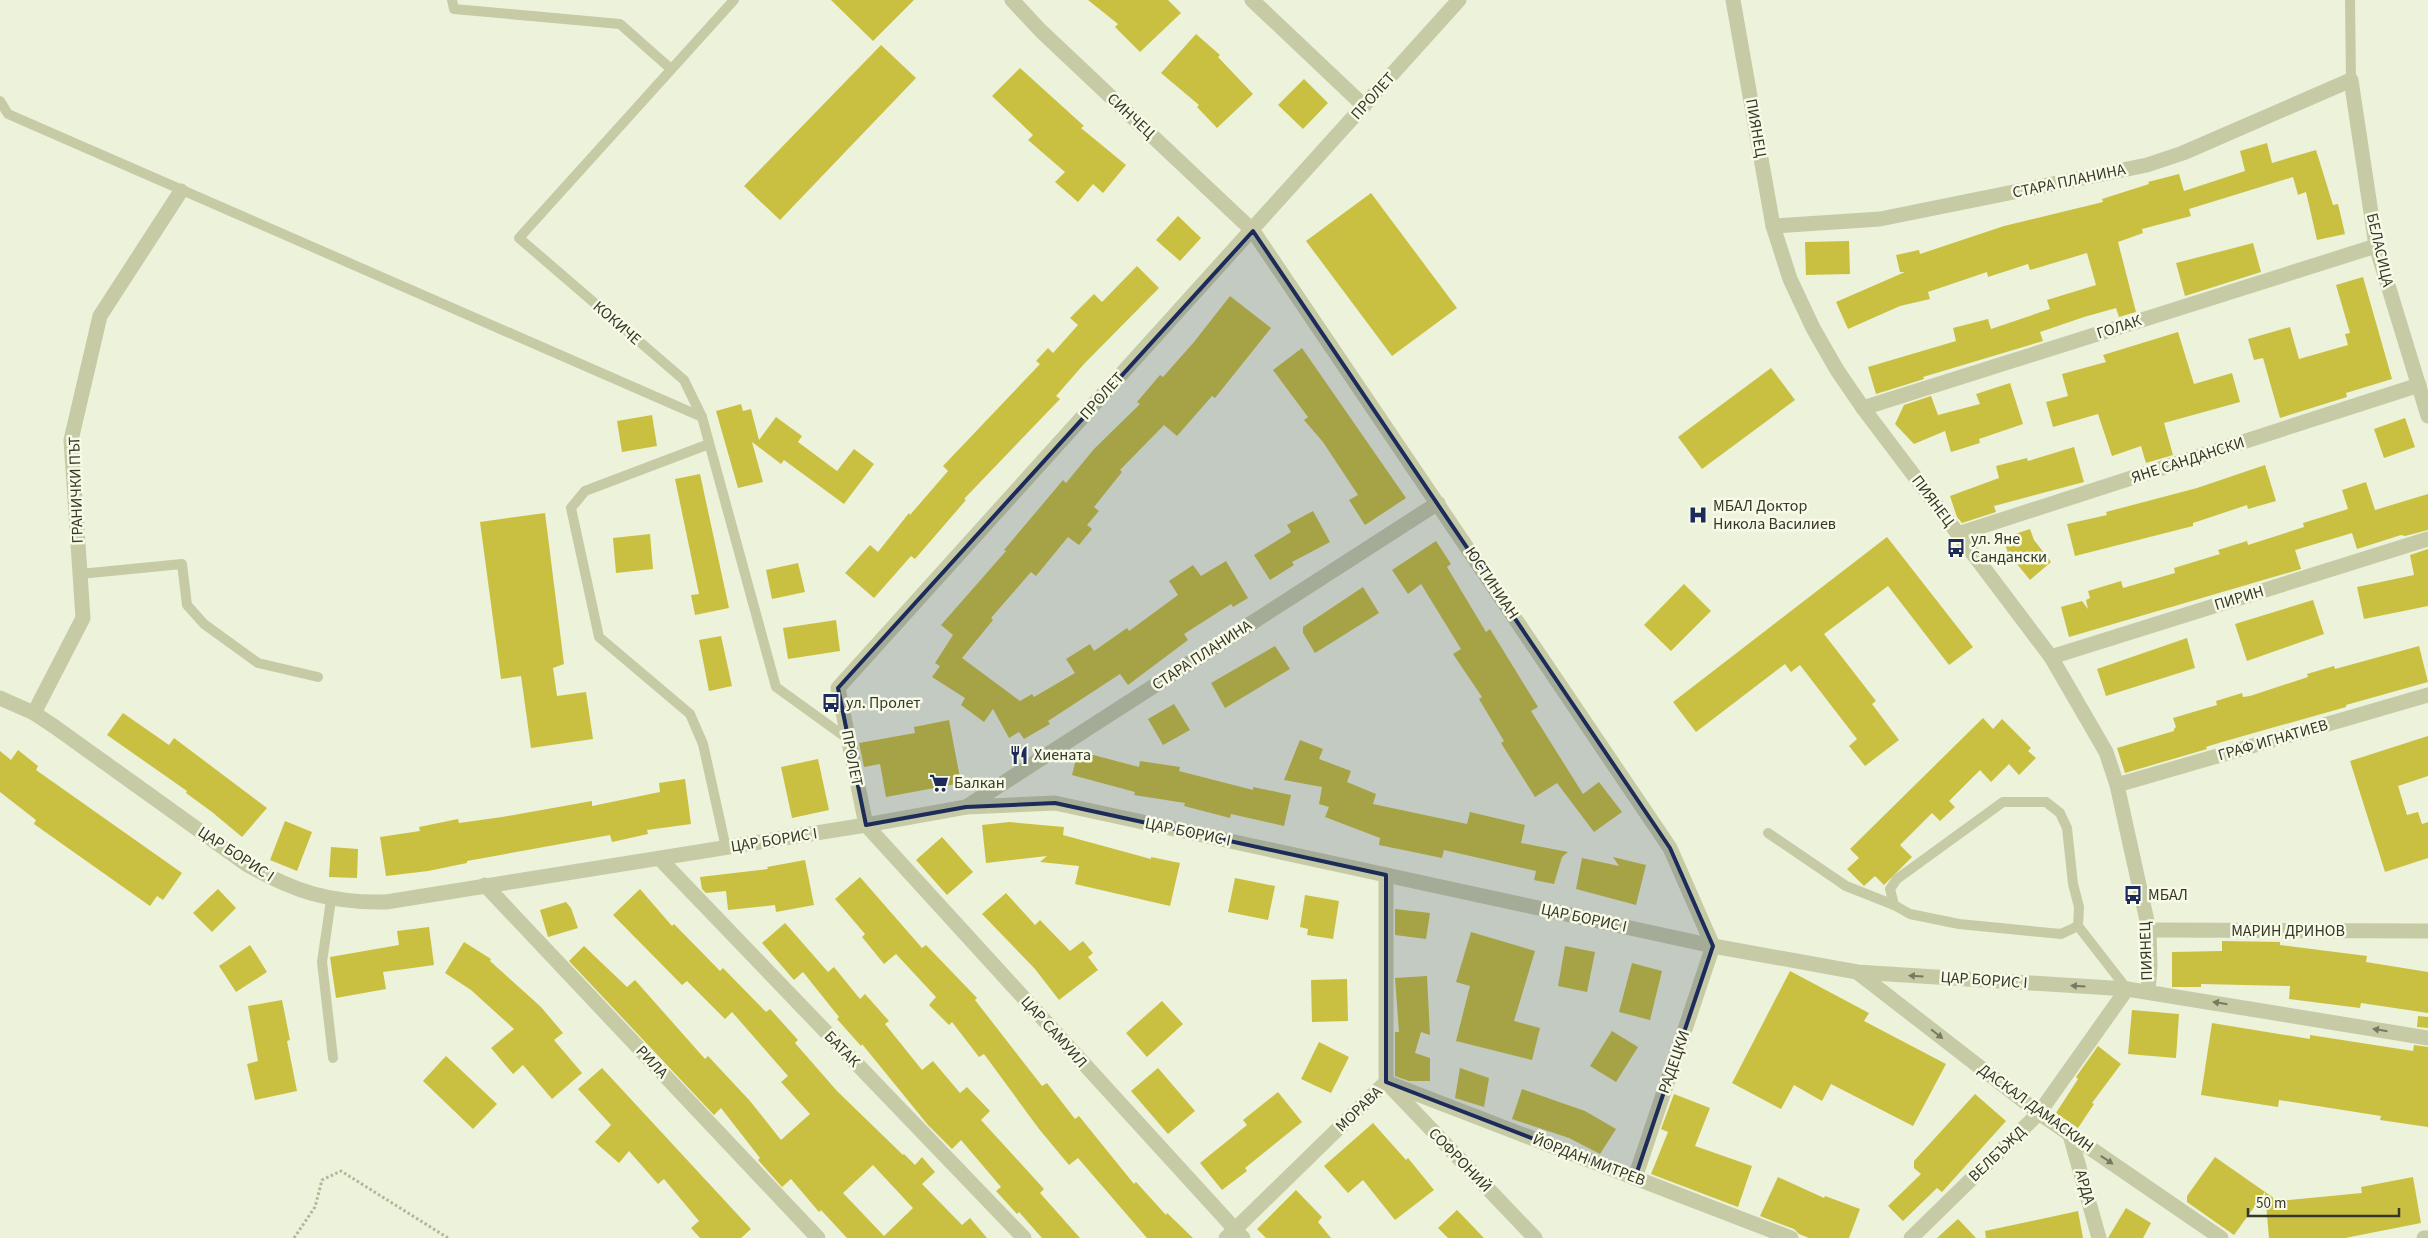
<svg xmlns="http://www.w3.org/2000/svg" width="2428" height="1238" font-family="'Source Sans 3',sans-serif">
  <rect width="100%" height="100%" fill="#edf2db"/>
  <g fill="#c9c042" fill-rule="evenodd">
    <polygon points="831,0 914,0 873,41"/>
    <polygon points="1088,0 1168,0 1181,13 1140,52 1115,27 1118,24"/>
    <polygon points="1196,34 1220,55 1218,57 1253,94 1217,128 1197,107 1199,105 1161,73"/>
    <polygon points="881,45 916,78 780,220 744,186"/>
    <polygon points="1020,68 1084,126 1081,128 1126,165 1103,193 1093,184 1078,202 1055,182 1065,172 1028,140 1033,135 992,96"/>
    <polygon points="1304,79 1328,103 1303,129 1278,105"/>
    <polygon points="2267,143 2272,163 2316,150 2333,205 2338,204 2345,234 2317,240 2306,192 2298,195 2293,177 2189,209 2191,216 2142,229 2143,233 2118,242 2136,312 2119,317 2116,308 2084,317 2040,332 2043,341 1923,377 1924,379 1876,394 1868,367 1956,341 1953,328 1988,319 1991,329 2050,309 2047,300 2096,285 2087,253 2030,270 2028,264 1988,277 1987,272 1928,292 1930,299 1900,306 1848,329 1836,302 1905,272 1900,272 1896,255 1919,250 1920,254 2004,226 2103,202 2102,199 2149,184 2148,182 2179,174 2184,191 2245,171 2240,151"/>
    <polygon points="1371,193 1457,308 1392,356 1306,241"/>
    <polygon points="1178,216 1201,238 1180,261 1156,240"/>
    <polygon points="1849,241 1850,274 1806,275 1805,242"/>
    <polygon points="2253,243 2261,272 2185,296 2176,263"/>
    <polygon points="1137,266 1159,288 1084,364 1056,396 1060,399 964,499 966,500 915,559 911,556 874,598 845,573 870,545 878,552 909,513 910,515 948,471 943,466 1040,364 1036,361 1048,348 1053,353 1078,325 1070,318 1094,294 1102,302"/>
    <polygon points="2363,277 2392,379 2346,393 2347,397 2280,418 2263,358 2254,360 2248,339 2290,327 2299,359 2348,345 2345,334 2350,333 2336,285"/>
    <polygon points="1230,296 1271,328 1215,398 1212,396 1177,436 1164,425 1120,470 1122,472 1094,507 1099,511 1087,525 1092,529 1079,545 1068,537 1036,576 1031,572 991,618 993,620 962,658 1020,701 1032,694 1034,697 1075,673 1066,659 1090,644 1094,651 1127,628 1129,631 1178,595 1169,581 1193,565 1201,576 1226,561 1248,598 1233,607 1231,604 1184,634 1188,640 1128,685 1120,674 1048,721 1050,724 1024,739 1019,732 1009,738 993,709 984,722 961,705 965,698 932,677 940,666 935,663 953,635 941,625 1006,551 1004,550 1063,480 1066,483 1094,449 1140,404 1137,402 1160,375 1163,377 1194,342"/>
    <polygon points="2178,332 2194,384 2232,373 2240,402 2164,423 2173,455 2146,463 2141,446 2112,456 2098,414 2053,427 2046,402 2068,396 2062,374 2106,362 2103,355"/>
    <polygon points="1302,348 1406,498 1365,525 1349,500 1358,495 1323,442 1304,420 1308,417 1273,370"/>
    <polygon points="1771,368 1795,400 1702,469 1678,437"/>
    <polygon points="2010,383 2023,424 1979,439 1980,443 1951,452 1945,431 1914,444 1895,424 1904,405 1931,396 1938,415 1980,404 1976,394"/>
    <polygon points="741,404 743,411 751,409 759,440 776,417 802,436 798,442 837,471 854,449 874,464 844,504 784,460 781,464 752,442 763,482 738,488 716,411"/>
    <polygon points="652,415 657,446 622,452 617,421"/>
    <polygon points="2405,418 2415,447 2384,458 2374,429"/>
    <polygon points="2074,447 2084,482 1994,506 1996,512 1962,523 1957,517 1950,496 1999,478 1996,466 2027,458 2028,461"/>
    <polygon points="2265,465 2276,501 2248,509 2247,505 2193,523 2193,526 2075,556 2067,524 2107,515 2106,512 2197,488"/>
    <polygon points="700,474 729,608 695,615 691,595 699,594 675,479"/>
    <polygon points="2366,482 2375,510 2428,494 2428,530 2405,536 2401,535 2357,549 2352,533 2295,550 2301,569 2069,637 2061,607 2082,601 2088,609 2086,600 2090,598 2088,591 2121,581 2123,588 2175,573 2174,568 2220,554 2218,550 2247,541 2248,545 2304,527 2303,523 2348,509 2342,490"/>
    <polygon points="1313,511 1330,542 1292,562 1294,565 1270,580 1254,555 1291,532 1287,525"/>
    <polygon points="545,513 564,664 553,668 557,696 586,692 593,739 531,748 521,676 501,679 480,522"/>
    <polygon points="2030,529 2034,540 2051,562 2030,580 2008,553 2003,538"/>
    <polygon points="650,534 653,569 616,573 613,538"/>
    <polygon points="1887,537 1973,647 1949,665 1888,586 1824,634 1876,701 1872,704 1899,740 1865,766 1849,746 1857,739 1800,665 1791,672 1785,664 1696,732 1673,702"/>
    <polygon points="1436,541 1451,564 1447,567 1486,632 1490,629 1538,707 1531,711 1583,794 1599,782 1622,812 1594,832 1557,783 1535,797 1501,743 1504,741 1479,699 1482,697 1453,654 1461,649 1421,584 1408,594 1392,570"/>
    <polygon points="2428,549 2428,606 2364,619 2357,587 2414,575 2410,555"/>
    <polygon points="798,563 805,592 772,599 766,570"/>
    <polygon points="1684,584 1711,611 1671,651 1644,625"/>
    <polygon points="1363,587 1379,613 1315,653 1303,633 1303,627"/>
    <polygon points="2313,600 2324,634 2247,661 2235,624"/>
    <polygon points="836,620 840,651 788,659 783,628"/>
    <polygon points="721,636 732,686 709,691 699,640"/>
    <polygon points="2187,638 2195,668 2106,696 2097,669"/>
    <polygon points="1275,646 1290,669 1225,708 1211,683"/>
    <polygon points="2419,646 2428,682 2346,705 2346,707 2222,742 2206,747 2207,749 2125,773 2117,748 2174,731 2174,729 2176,727 2173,718 2217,705 2216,701 2242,693 2243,697 2250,696 2308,677 2307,674 2334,666 2335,669"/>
    <polygon points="1174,704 1190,730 1163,745 1148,719"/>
    <polygon points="123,713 169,745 174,738 267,808 242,837 212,812 186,793 187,791 107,735"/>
    <polygon points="1983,718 1993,729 2002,719 2031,748 2028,751 2036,758 2019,775 2009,764 1991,782 1980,770 1949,801 1955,807 1940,821 1932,813 1900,845 1912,857 1884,885 1875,876 1864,886 1847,869 1859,858 1850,849"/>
    <polygon points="949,720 961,783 886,797 880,764 864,767 859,743 915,733 914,727"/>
    <polygon points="2428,736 2428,776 2398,786 2407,815 2418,812 2422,824 2428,822 2428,858 2385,872 2350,761"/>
    <polygon points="1300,740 1323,749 1319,759 1351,771 1347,782 1376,794 1373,804 1467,824 1470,812 1525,825 1521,843 1568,852 1562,857 1554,884 1534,880 1536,871 1444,850 1442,858 1379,845 1380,838 1325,817 1329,807 1319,804 1322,787 1284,780"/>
    <polygon points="18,750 38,766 36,770 182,873 163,900 157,896 150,906 34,824 36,820 0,792 0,751 11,760"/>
    <polygon points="1078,751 1139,767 1140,761 1180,767 1179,771 1253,790 1253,787 1291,795 1284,826 1231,814 1230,818 1184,806 1185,803 1134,795 1135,792 1072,775"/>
    <polygon points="818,759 829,810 792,818 781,767"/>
    <polygon points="685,779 691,824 647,830 648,834 612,842 610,835 467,861 467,863 428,871 386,876 380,837 420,831 419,827 458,819 459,823 502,817 592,801 592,806 660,792 659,783"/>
    <polygon points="285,821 312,832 297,871 270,860"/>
    <polygon points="1009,822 1064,827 1063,835 1151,859 1151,857 1180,863 1170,906 1075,884 1079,866 1040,862 1047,856 986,863 982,825"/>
    <polygon points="942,837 973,872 947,895 916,860"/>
    <polygon points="331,847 358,849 357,878 329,877"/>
    <polygon points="1613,857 1646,865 1636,905 1576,889 1582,858 1619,866"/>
    <polygon points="805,860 814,905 776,912 775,905 728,910 726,891 706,893 702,889 700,877 768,869 767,867"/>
    <polygon points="860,877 922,948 926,945 977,998 975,1000 1042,1086 1047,1083 1075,1119 1079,1116 1134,1184 1136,1182 1166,1215 1167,1213 1193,1238 1147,1238 1078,1158 1069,1165 1039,1129 984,1054 979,1057 952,1022 949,1025 929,1005 936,997 896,954 884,964 862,937 865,934 835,899"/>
    <polygon points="1235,878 1275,886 1268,920 1228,912"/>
    <polygon points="218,889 236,908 212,932 193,913"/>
    <path d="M640 889 672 926 674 924 720 971 723 968 766 1012 770 1009 798 1040 795 1043 837 1091 903 1155 904 1154 915 1165 922 1157 935 1172 922 1184 962 1225 970 1218 987 1238H847L821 1210 819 1212 791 1179 782 1187 758 1160 760 1158 721 1108 714 1115 569 961 584 946 627 987 635 980 705 1059 708 1056 750 1101 781 1140 810 1114 781 1082 788 1076 732 1012 725 1019 687 981 682 985 613 915ZM873 1165 913 1208 884 1236 843 1193Z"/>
    <polygon points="1006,893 1035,925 1040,920 1070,951 1083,941 1093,953 1088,957 1098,970 1059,1000 1035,969 982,914"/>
    <polygon points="1305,895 1339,901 1333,939 1307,935 1308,929 1300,927"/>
    <polygon points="566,902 571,908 578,928 548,937 540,910"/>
    <polygon points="1395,909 1430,913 1426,939 1395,935"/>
    <polygon points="785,923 828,972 834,967 860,999 865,994 889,1021 885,1024 922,1070 933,1061 960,1093 967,1087 990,1111 981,1120 1044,1189 1040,1193 1080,1238 1042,1238 1019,1212 1017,1214 996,1191 1001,1187 961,1140 952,1149 928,1125 862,1044 861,1046 837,1019 839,1017 803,972 794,980 762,943"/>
    <polygon points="429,927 434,965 383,972 386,989 336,998 330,957 399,945 397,931"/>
    <polygon points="1471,932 1535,951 1514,1021 1540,1028 1532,1060 1456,1041 1470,986 1456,982"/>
    <polygon points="2222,941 2280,942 2280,945 2367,956 2366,962 2428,972 2428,1013 2361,1003 2360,1008 2289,999 2290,986 2201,984 2201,987 2172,987 2172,952 2222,951"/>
    <polygon points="464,942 491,959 490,961 541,1007 563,1033 554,1040 582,1073 552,1099 523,1065 513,1074 491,1048 514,1029 471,990 445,973"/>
    <polygon points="250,945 267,972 236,992 219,966"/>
    <polygon points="1565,946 1595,952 1587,992 1558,986"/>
    <polygon points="1632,963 1662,971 1650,1020 1619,1012"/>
    <polygon points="1790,971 1869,1013 1864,1021 1946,1064 1913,1126 1831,1084 1822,1101 1794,1085 1781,1109 1732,1083"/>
    <polygon points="1427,976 1430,1035 1421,1032 1415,1053 1430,1058 1430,1081 1409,1081 1395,1076 1395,1032 1399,1032 1395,978"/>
    <polygon points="1347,979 1348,1021 1312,1022 1311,980"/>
    <polygon points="282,1000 290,1040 287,1041 297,1091 255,1100 247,1064 258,1061 248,1006"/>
    <polygon points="1162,1001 1183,1024 1147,1057 1126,1033"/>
    <polygon points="2132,1010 2179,1014 2176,1058 2128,1054"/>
    <polygon points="2418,1016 2428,1017 2428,1028 2417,1027"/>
    <polygon points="2212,1023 2310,1039 2310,1035 2413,1051 2414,1045 2428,1047 2428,1127 2380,1120 2381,1116 2279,1100 2278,1107 2201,1095"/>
    <polygon points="1612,1031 1638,1047 1616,1082 1590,1066"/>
    <polygon points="1319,1042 1349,1057 1331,1093 1301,1079"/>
    <polygon points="2098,1046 2121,1064 2092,1103 2094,1104 2078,1128 2056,1113 2078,1079 2076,1077"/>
    <polygon points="446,1056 497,1104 473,1129 423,1081"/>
    <polygon points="602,1068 751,1229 741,1238 700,1238 691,1228 699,1221 664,1179 658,1184 629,1151 619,1163 595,1142 611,1125 578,1089"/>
    <polygon points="1158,1068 1195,1111 1168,1134 1131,1091"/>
    <polygon points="1460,1068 1489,1078 1484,1107 1455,1098"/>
    <polygon points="1522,1089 1585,1111 1616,1129 1600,1154 1569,1138 1512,1119"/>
    <polygon points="1278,1092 1302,1122 1245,1168 1247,1171 1222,1190 1200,1163 1247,1125 1243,1120"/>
    <polygon points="1674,1094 1710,1108 1695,1146 1752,1166 1738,1207 1651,1174 1668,1132 1661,1129"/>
    <polygon points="1975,1094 2006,1121 1942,1192 1937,1188 1903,1221 1888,1206 1921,1174 1914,1168 1914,1161"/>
    <polygon points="1373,1123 1406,1160 1408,1158 1434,1190 1395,1220 1363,1180 1348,1193 1324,1166"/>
    <polygon points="2215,1157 2278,1201 2362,1193 2361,1187 2413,1177 2421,1223 2345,1238 2269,1238 2265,1192 2234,1235 2187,1202 2187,1196"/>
    <polygon points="1778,1177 1824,1198 1825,1196 1860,1209 1849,1238 1809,1238 1799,1234 1794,1229 1760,1216"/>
    <polygon points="1296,1190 1322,1217 1318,1222 1331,1238 1266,1238 1257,1229"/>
    <polygon points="2126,1208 2151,1223 2143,1238 2108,1238"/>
    <polygon points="1457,1210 1484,1238 1448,1238 1438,1228"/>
    <polygon points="2078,1211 2083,1238 1986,1238 1985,1231"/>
    <polygon points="1958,1219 1976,1238 1937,1238"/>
  </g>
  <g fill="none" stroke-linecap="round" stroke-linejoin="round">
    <polyline stroke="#b2b791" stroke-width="3" stroke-dasharray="2.5 2.5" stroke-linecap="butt" points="294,1238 315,1207 322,1180 341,1171 448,1238"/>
    <g stroke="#c6cba6" stroke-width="10">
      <polyline points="452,0 454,9 620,24 671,69"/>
      <polyline points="2350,0 2351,80"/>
      <polyline points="0,101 8,114 702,417 776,687 848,739"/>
      <polyline points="702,417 684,380 519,238 734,0"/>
      <polyline points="709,444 585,491 571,508 599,637 690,714 703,744 726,848"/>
      <polyline points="80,574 182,564 187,605 204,624 258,663 318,677"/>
      <polyline points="1768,833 1846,886 1894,905"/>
      <polyline points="331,900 322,962 333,1058"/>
      <polyline points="2078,926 2079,907 2073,884 2067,828 2060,813 2046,802 2003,802 1897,879 1890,889 1894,905 1910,914 1959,924 2061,934 2078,926 2127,989"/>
    </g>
    <g stroke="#c6cba6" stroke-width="15">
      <polyline points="1012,0 1041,31 1253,231 1670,848 1713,946 1635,1178"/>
      <polyline points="1252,0 1364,106"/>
      <polyline points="1733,0 1773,226 1790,279 1813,328 1837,370 1863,408 2051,657 2106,752 2117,785 2149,930 2150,967 2148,991"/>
      <polyline points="1773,226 1880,219 2147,165 2183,153 2351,80 2376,246 2428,416"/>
      <polyline points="1863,408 2376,246"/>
      <polyline points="1958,534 2419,385"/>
      <polyline points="2051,657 2428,539"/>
      <path d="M0 698 34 713 55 727 246 864C295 892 330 903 386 902L866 825 966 807 1055 803 1713 946 1857 972 2127 989 2428 1038"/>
      <polyline points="34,713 83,618 71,440 100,316 181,191"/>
      <polyline points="2117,785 2428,695"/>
      <polyline points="966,807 1438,503"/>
      <polyline points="660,859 1024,1238"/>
      <polyline points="485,885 818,1238"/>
      <polyline points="2149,930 2428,931"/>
      <polyline points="1857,972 2039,1113 2221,1238"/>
      <polyline points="1386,1082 1791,1238"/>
      <polyline points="1389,1085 1535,1238"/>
      <polyline points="2070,1135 2099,1238"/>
      <polyline points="1226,1238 1386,1082 1386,875"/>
      <polyline points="1243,1238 866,825 838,688 1459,0"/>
      <polyline points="1911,1238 2039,1113 2127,989"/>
      <polyline points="2424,1238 2428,1238"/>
    </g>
  </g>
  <defs><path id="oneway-solid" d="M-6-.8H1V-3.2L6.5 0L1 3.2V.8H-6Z" transform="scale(1.25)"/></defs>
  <g fill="#777a60">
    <use href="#oneway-solid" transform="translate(1916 976) rotate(-176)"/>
    <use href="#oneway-solid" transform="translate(2078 986) rotate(-176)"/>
    <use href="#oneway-solid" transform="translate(2220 1003) rotate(-171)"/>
    <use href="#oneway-solid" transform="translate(2380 1030) rotate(-171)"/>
    <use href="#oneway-solid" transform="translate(1937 1034) rotate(38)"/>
    <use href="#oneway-solid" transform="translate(2107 1160) rotate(34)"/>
  </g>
  <path fill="#1c2b5a" fill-opacity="0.2" stroke="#1c2b5a" stroke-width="4" stroke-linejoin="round" d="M1253 231 1670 848 1713 946 1635 1178 1386 1082V875L1055 803 966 807 866 825 838 688Z"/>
  <defs>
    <g id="hospital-bare" transform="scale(1.5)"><path d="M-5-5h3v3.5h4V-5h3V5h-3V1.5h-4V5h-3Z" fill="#1c2b5a" stroke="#f6fae7" stroke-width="2.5" paint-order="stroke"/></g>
    <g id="bus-bare" transform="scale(1.5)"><path d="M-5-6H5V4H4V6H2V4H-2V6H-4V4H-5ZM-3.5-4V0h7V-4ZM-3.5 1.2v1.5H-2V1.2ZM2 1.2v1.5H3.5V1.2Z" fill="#1c2b5a" stroke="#f6fae7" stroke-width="2.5" paint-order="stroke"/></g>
    <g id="restaurant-bare" transform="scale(1.5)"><path d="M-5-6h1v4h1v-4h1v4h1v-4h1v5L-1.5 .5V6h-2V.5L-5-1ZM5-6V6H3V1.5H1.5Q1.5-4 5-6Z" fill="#1c2b5a" stroke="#f6fae7" stroke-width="2.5" paint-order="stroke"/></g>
    <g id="supermarket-bare" transform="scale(1.5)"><path d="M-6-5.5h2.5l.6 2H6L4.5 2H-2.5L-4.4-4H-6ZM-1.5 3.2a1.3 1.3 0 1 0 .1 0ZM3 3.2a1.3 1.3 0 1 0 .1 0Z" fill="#1c2b5a" stroke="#f6fae7" stroke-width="2.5" paint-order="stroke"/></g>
  </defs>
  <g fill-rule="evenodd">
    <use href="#hospital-bare" x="1698" y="515"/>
    <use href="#bus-bare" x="1956" y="548"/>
    <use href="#bus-bare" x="831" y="703"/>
    <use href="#restaurant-bare" x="1019" y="755"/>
    <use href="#supermarket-bare" x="939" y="783"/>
    <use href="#bus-bare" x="2133" y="895"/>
  </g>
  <g text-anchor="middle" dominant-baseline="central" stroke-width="5" stroke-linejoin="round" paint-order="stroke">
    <g font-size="16" fill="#373727" stroke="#f6fae7">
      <text transform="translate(1373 96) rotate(-48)">ПРОЛЕТ</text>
      <text transform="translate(1131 116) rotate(43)">СИНЧЕЦ</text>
      <text transform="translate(1756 128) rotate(80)">ПИЯНЕЦ</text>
      <text transform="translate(2069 181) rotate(-12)">СТАРА ПЛАНИНА</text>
      <text transform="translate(2380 250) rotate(77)">БЕЛАСИЦА</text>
      <text transform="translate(617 323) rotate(41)">КОКИЧЕ</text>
      <text transform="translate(2119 327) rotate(-18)">ГОЛАК</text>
      <text transform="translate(1102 396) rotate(-48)">ПРОЛЕТ</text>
      <text transform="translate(2188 460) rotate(-18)">ЯНЕ САНДАНСКИ</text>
      <text transform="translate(76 490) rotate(-92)">ГРАНИЧКИ ПЪТ</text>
      <text transform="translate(1933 501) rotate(53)">ПИЯНЕЦ</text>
      <text transform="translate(1492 583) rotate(56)">ЮСТИНИАН</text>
      <text transform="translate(2239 598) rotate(-17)">ПИРИН</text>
      <text transform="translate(1202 655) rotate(-33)">СТАРА ПЛАНИНА</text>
      <text transform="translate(2273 740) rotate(-16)">ГРАФ ИГНАТИЕВ</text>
      <text transform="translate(852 758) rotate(79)">ПРОЛЕТ</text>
      <text transform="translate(1188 832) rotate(12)">ЦАР БОРИС I</text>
      <text transform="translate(774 840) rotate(-9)">ЦАР БОРИС I</text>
      <text transform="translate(236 854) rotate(33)">ЦАР БОРИС I</text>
      <text transform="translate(1584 918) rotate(12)">ЦАР БОРИС I</text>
      <text x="2288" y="931">МАРИН ДРИНОВ</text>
      <text transform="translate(2146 951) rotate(-92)">ПИЯНЕЦ</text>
      <text transform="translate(1984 980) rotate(4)">ЦАР БОРИС I</text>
      <text transform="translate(1054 1032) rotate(48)">ЦАР САМУИЛ</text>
      <text transform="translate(842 1049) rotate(46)">БАТАК</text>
      <text transform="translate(652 1062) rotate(47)">РИЛА</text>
      <text transform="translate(1674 1062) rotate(-71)">РАДЕЦКИ</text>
      <text transform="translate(2036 1108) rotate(36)">ДАСКАЛ ДАМАСКИН</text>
      <text transform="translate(1359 1109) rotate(-44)">МОРАВА</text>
      <text transform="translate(1997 1154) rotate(-44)">ВЕЛБЪЖД</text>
      <text transform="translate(1460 1160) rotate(46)">СОФРОНИЙ</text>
      <text transform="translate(1589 1160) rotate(21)">ЙОРДАН МИТРЕВ</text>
      <text transform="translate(2085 1187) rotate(74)">АРДА</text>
    </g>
    <g font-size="16" fill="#373727" stroke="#f6fae7" text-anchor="start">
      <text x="1713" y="506">МБАЛ Доктор<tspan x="1713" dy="18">Никола Василиев</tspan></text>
      <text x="1971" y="539">ул. Яне<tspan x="1971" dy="18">Сандански</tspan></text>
      <text x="846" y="703">ул. Пролет</text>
      <text x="1034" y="755">Хиената</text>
      <text x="954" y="783">Балкан</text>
      <text x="2148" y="895">МБАЛ</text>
    </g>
  </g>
  <path d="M2248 1208v8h151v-8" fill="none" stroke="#373727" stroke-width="2.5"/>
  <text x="2256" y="1208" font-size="15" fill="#373727" stroke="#f6fae7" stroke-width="4" paint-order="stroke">50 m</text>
</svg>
